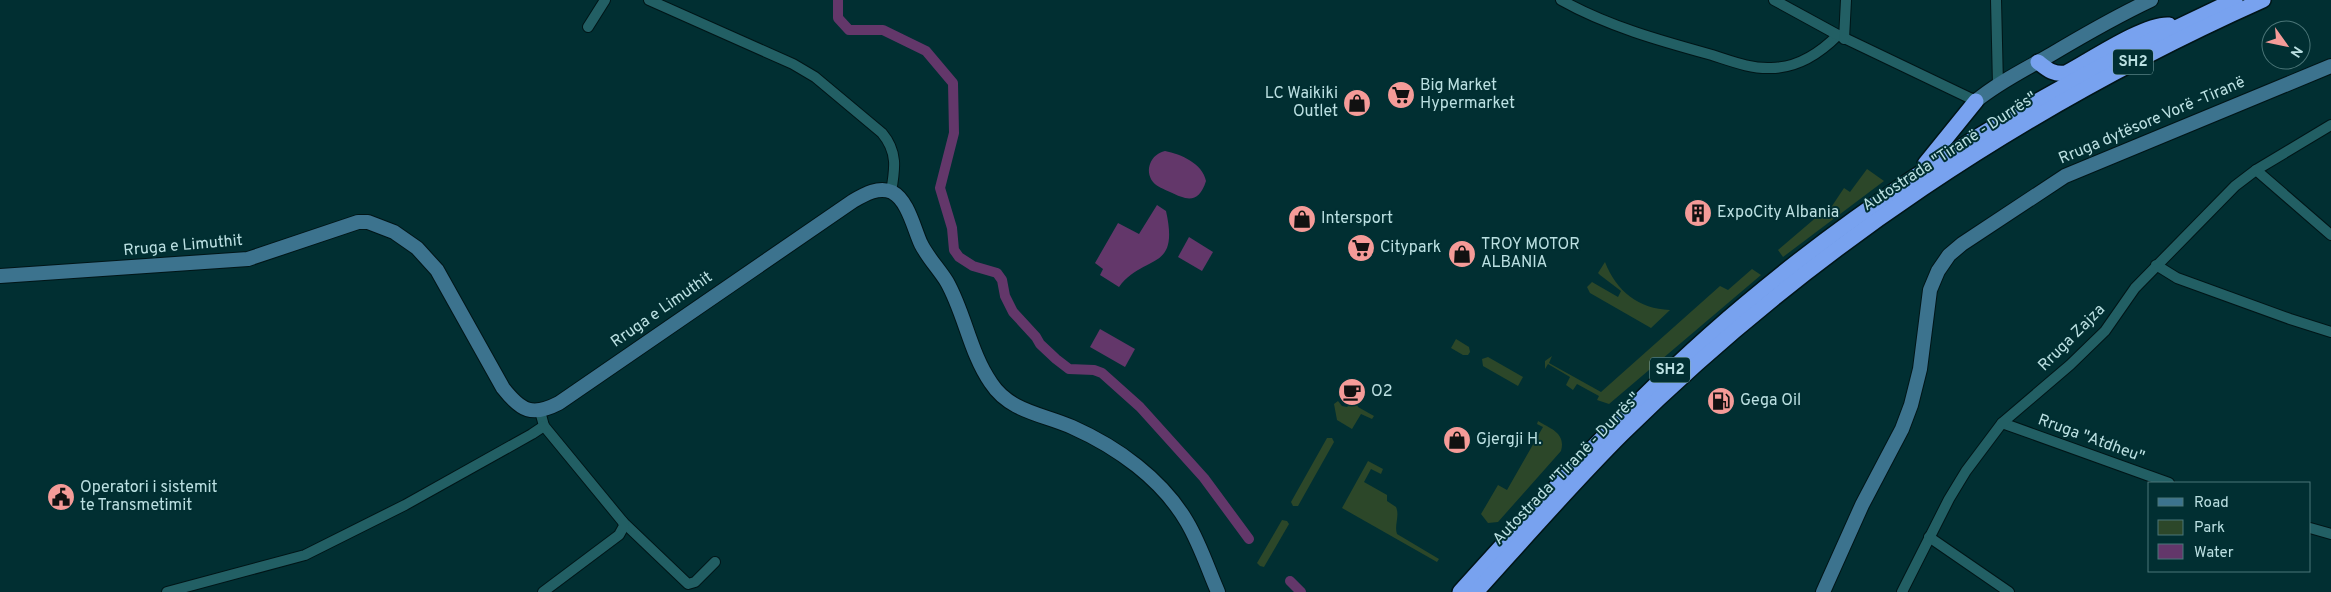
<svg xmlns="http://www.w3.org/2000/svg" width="2331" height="592" font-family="Overpass,sans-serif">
  <rect width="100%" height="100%" fill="#012f32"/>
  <g fill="#2c4729">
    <polygon points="1867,169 1884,181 1783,257 1778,250 1819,215 1824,218 1844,188 1850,192"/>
    <path d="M1605 262C1616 291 1639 309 1670 310L1651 328 1590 293 1587 287 1592 282 1618 297 1621 291 1600 275 1598 273Z"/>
    <polygon points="1752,269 1761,275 1609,404 1597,400 1599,396 1577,384 1573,390 1566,385 1570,377 1548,364 1545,369 1545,361 1552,356 1549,363 1601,392 1720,286 1728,290"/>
    <polygon points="1456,339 1469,347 1470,352 1468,355 1463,355 1451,348"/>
    <polygon points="1488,357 1523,377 1518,386 1483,366 1482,359"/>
    <polygon points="1353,397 1355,397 1358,407 1374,416 1372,419 1361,414 1352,429 1337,420 1334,404 1338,401 1342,406 1347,407 1353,402"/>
    <path d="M1538 421C1551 429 1566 433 1561 451L1498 522 1488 523 1481 514 1498 485 1507 490 1543 427 1537 424Z"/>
    <polygon points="1327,438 1332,438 1334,442 1298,506 1293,506 1291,502"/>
    <path d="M1368 461 1383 469 1381 474 1371 469 1364 482 1387 495V501L1396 507C1400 516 1394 525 1397 534L1439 559 1437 562 1342 508Z"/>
    <polygon points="1282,520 1287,521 1289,524 1264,567 1260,566 1257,563"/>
  </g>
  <g fill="#63376a">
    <path d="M1165 151C1181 154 1203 164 1206 181 1199 203 1188 201 1170 192 1164 189 1157 187 1153 182 1144 170 1151 154 1165 151Z"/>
    <path d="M1157 205 1166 211C1180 273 1144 253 1119 287L1100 275 1103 269 1095 263 1118 223 1139 234Z"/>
    <polygon points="1189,237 1213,252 1202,271 1178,257"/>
    <polygon points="1100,329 1135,349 1125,367 1090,347"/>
  </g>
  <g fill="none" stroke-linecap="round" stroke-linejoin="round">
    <g stroke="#63376a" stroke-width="10">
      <polyline points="838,0 838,18 849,30 883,30 926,51 953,83 954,133 940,188 952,228 954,250 959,257 973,266 997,273 1002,280 1005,296 1013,312 1036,337 1040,344 1056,359 1069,369 1094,370 1102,373 1140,407 1204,478 1249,539"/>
      <polyline points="1290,581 1301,592"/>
    </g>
    <g stroke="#001517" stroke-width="12">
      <g id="street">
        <path d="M649 0 793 64 815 77 882 133C898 152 895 169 891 192"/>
        <path d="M1561 0C1607 26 1661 41 1712 55 1731 61 1751 69 1771 68 1797 68 1820 53 1838 35"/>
        <polyline points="1774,0 1838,35 1976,101"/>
        <polyline points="1996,0 1998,85"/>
        <polyline points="588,27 605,0"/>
        <polyline points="1844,39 1846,0"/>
        <polyline points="2256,170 2331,235"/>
        <polyline points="2156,265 2177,278 2290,319 2331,332"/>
        <polyline points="2002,423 2169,483"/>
        <polyline points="623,522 688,584 695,582 715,562"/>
        <polyline points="2310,528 2331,534"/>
        <polyline points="1929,537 2009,592"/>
        <polyline points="167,592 305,555 405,505 532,434 544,426 540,411"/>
        <polyline points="543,592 619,535 624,526 623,522 544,426"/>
        <polyline points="1902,592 1949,499 1966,471 2002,423 2070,365 2105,331 2135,288 2235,186 2256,170 2331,125"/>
      </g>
    </g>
    <g stroke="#001517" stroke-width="16">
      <g id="secondary">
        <path d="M1976 101C1999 82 2026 69 2052 54 2084 35 2117 16 2151 0"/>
        <path d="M0 276 248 259 358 222H368L394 232 417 248 437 270 503 388C521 411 532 417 559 403L853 201C865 194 879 186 892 192 908 200 914 229 921 244 928 258 939 269 947 282 965 314 970 353 991 383 1010 412 1043 414 1072 427 1117 447 1162 479 1187 522 1200 544 1208 569 1218 592"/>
        <polyline points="1823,592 1862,505 1902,429 1911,405 1920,369 1930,290 1938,271 1949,255 1962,244 2065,176 2331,66"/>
      </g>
    </g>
    <g stroke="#001517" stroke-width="18">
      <g id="highway">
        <path d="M2038 62C2047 69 2053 75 2066 73 2089 61 2145 23 2169 25"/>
        <polyline points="1925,164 1976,101"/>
        <path d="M1460 592C1551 491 1641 391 1745 304 1892 180 2060 80 2235 0"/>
        <path d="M1476 592C1524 539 1571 485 1622 434 1807 251 2026 106 2263 0"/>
      </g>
    </g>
    <use href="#street" stroke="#225f64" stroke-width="10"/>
    <use href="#secondary" stroke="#3c738e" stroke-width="14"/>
    <use href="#highway" stroke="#78a2ef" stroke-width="15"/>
  </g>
  <defs>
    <g id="supermarket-disc" transform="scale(1.4375)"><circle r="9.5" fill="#f59b98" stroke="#012f32"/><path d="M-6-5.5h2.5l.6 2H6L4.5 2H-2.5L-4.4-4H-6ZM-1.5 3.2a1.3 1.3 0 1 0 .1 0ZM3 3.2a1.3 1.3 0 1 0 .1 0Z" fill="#111"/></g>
    <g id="shop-disc" transform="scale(1.4375)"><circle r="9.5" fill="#f59b98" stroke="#012f32"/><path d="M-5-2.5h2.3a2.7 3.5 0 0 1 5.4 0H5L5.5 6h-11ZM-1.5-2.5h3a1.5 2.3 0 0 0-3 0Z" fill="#111"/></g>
    <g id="building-disc" transform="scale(1.4375)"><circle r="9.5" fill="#f59b98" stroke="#012f32"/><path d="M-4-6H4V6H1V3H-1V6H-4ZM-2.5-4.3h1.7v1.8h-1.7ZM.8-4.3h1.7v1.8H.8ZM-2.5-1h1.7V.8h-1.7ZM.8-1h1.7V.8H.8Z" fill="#111"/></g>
    <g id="cafe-disc" transform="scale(1.4375)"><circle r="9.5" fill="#f59b98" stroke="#012f32"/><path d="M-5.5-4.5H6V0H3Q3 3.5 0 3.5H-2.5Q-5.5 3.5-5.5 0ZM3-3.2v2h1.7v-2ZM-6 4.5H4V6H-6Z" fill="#111"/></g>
    <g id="fuel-disc" transform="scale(1.4375)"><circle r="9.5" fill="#f59b98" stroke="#012f32"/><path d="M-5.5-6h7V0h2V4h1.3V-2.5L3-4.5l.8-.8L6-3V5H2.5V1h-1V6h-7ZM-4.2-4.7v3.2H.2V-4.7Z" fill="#111"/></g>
    <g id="civic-disc" transform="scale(1.4375)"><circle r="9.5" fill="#f59b98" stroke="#012f32"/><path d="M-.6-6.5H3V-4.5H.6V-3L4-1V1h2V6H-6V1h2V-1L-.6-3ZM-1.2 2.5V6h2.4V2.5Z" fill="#111"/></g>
  </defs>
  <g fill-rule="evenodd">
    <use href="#supermarket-disc" x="1401" y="95"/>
    <use href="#shop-disc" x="1357" y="103"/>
    <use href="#building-disc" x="1698" y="213"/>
    <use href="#shop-disc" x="1302" y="219"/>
    <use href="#supermarket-disc" x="1361" y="248"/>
    <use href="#shop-disc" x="1462" y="254"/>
    <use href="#cafe-disc" x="1352" y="392"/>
    <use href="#fuel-disc" x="1721" y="401"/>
    <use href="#shop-disc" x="1457" y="440"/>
    <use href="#civic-disc" x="61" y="497"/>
  </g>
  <g text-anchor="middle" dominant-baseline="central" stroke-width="4" stroke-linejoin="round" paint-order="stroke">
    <g fill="#012f32" stroke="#83abad" stroke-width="1">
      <rect x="2113" y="49.5" width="40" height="25" rx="4"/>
      <rect x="1650" y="357.5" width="40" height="25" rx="4"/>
    </g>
    <g font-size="15" font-weight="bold" fill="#bbe0e2">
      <text x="2133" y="62">SH2</text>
      <text x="1670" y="370">SH2</text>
    </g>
    <g font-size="16" fill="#bbe0e2" stroke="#012f32" text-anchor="start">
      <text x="1420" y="86">Big Market<tspan x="1420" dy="18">Hypermarket</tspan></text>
      <text x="1338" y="94" text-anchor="end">LC Waikiki<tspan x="1338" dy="18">Outlet</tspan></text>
      <text x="1717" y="213">ExpoCity Albania</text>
      <text x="1321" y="219">Intersport</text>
      <text x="1481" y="245">TROY MOTOR<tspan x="1481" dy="18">ALBANIA</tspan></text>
      <text x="1380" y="248">Citypark</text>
      <text x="1371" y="392">O2</text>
      <text x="1740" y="401">Gega Oil</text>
      <text x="1476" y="440">Gjergji H.</text>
      <text x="80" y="488">Operatori i sistemit<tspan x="80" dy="18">te Transmetimit</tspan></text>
    </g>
    <g font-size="16" fill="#bbe0e2" stroke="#012f32">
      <text transform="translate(2152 121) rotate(-23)">Rruga dytësore Vorë -Tiranë</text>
      <text transform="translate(1950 152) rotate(-33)">Autostrada "Tiranë - Durrës"</text>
      <text transform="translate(183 246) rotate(-5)">Rruga e Limuthit</text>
      <text transform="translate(662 310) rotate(-35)">Rruga e Limuthit</text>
      <text transform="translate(2072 338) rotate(-45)">Rruga Zajza</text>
      <text transform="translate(2091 439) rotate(20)">Rruga "Atdheu"</text>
      <text transform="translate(1567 469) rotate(-46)">Autostrada "Tiranë - Durrës"</text>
    </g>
  </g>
  <rect x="2148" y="482" width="162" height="90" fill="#012f32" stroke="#4b7678"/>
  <rect x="2158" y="498" width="25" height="8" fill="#3c738e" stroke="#4b7678"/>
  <text x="2194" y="507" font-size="15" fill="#bbe0e2">Road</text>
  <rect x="2158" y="520" width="25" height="15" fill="#2c4729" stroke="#4b7678"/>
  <text x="2194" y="532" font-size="15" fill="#bbe0e2">Park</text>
  <rect x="2158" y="544" width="25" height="15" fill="#63376a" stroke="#4b7678"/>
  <text x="2194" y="557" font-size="15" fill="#bbe0e2">Water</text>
  <g transform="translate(2286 45) rotate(123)"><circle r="24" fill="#012f32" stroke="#4b7678"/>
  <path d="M0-4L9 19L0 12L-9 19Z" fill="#f59b98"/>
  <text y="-8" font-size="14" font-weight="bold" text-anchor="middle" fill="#bbe0e2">N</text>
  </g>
</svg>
